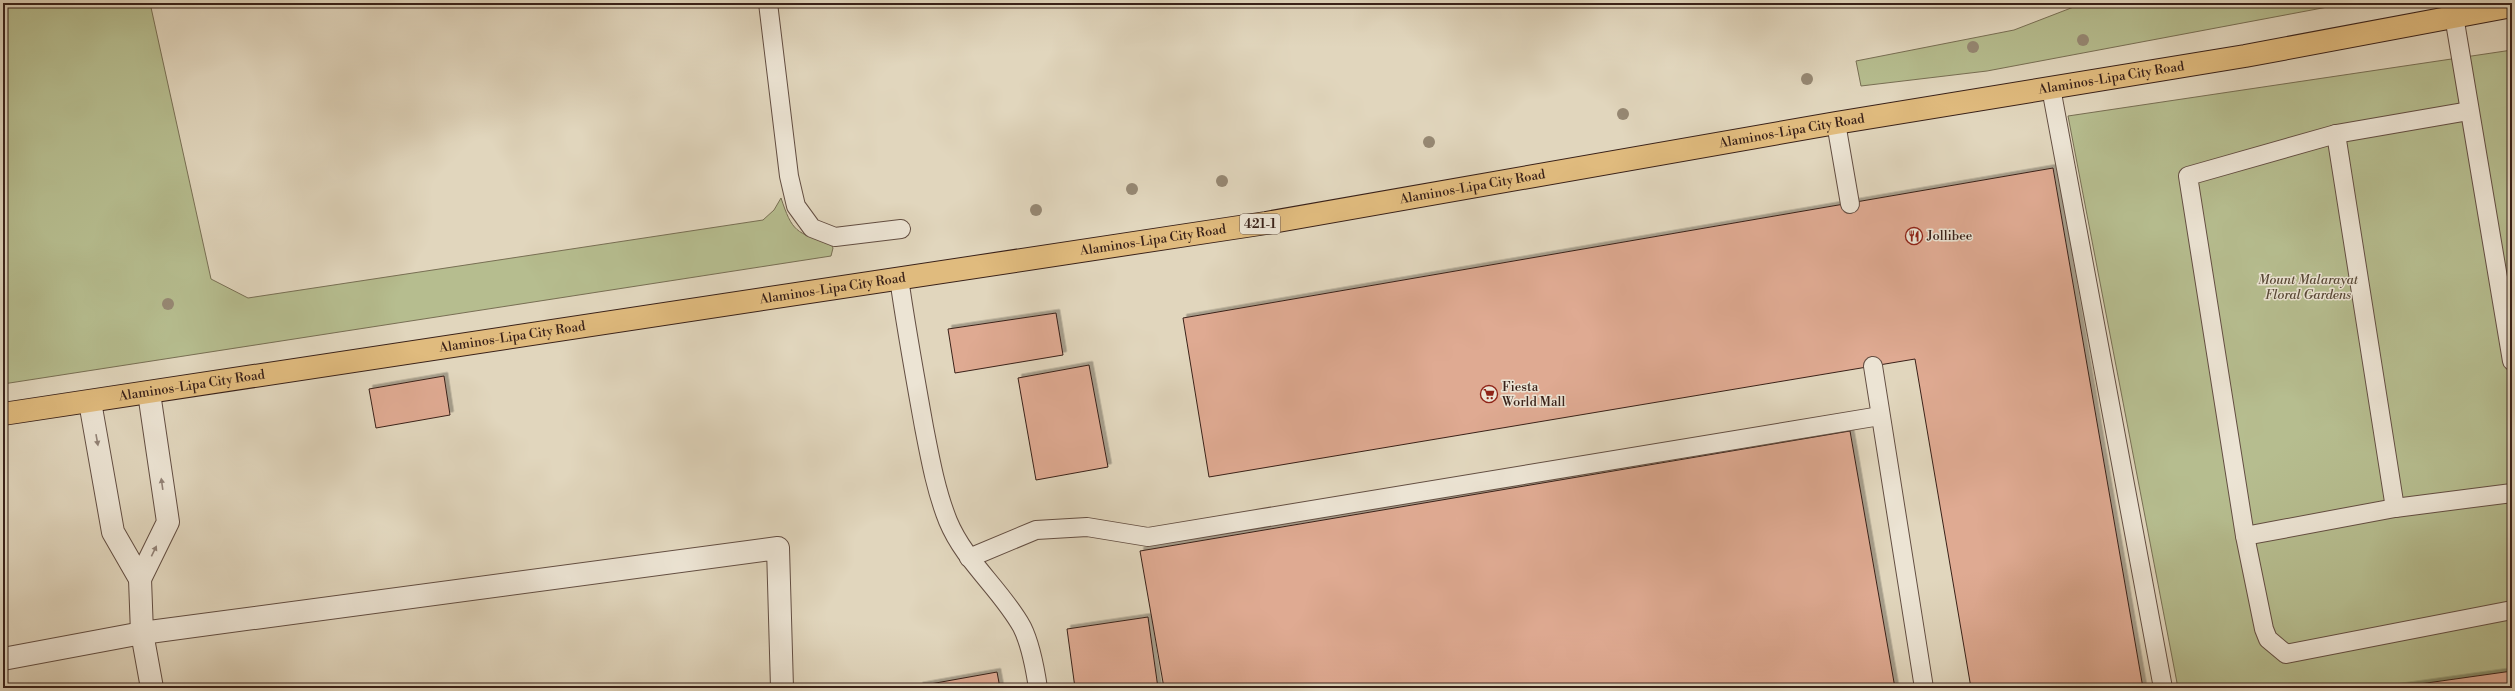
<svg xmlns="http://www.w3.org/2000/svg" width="2515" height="691" font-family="'Libre Bodoni',serif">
  <defs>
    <filter id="shadow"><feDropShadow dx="3.5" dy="-3.5" stdDeviation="0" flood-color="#0004"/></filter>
  </defs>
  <rect width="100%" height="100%" fill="#e1d6bd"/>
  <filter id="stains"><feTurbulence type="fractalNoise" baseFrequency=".005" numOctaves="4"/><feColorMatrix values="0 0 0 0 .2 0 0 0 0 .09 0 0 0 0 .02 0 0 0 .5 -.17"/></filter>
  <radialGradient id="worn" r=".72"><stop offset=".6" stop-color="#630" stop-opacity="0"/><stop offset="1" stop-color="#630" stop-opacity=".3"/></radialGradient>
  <g fill="#b6bd8f" stroke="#786f54">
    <path d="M3 3H150L211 279 248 298 763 220 774 210 781 198C792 231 796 234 830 242L833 248 831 256 3 384Z"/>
    <polygon points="2084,3 2349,3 1987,71 1861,86 1856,61 2014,30"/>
    <polygon points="2512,50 2512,675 2404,688 2178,688 2068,116"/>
  </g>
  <g fill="#dfaa92" stroke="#392119" filter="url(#shadow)">
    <polygon points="2053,168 2143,688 1971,688 1915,359 1209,477 1183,318"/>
    <polygon points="1056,313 1063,355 955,373 948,329"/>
    <polygon points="1089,365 1108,467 1036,480 1018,378"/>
    <polygon points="444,376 450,415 376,428 369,389"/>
    <polygon points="1850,431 1895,688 1164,688 1140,551"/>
    <polygon points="1148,617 1158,688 1075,688 1067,629"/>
    <polygon points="2512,671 2512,688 2391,688"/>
    <polygon points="997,672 1000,688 920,688 919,686"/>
  </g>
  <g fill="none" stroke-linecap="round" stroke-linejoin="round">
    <g stroke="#634e42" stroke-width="20">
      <g id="service">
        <polyline points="768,3 789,176 796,206 812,228 835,237 901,229"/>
        <polyline points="2454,16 2512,361"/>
        <polyline points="2051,88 2163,688"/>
        <polyline points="2469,111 2336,134 2188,176 2245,536 2264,629 2268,639 2286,654 2512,610"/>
        <polyline points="1836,123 1850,204"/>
        <polyline points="2336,134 2395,508"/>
        <path d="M899 278C906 328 915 377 924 427 930 458 936 491 948 521 965 562 1001 589 1022 627 1031 645 1035 668 1038 688"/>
        <polyline points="1873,366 1924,688"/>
        <polyline points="2245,536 2395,508 2512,493"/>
        <polyline points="969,558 1036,530 1087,527 1148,537 1880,416"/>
      </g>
    </g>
    <g stroke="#634e42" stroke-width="24">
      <g id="minor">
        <polyline points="90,402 113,532 140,579 142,633 152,688"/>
        <polyline points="140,579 168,522 149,393"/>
        <polyline points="3,659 142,633 778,548 782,688"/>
      </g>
    </g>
    <g stroke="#392119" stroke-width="24">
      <g id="primary">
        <path id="s1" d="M3 414 1266 223 1836 123 2245 56 2512 6"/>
      </g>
    </g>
    <use href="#service" stroke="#ece4d4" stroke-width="18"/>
    <use href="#minor" stroke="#ece4d4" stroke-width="22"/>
    <use href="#primary" stroke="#e0bb7e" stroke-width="22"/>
  </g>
  <g fill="#968873">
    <circle cx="2083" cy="40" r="6"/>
    <circle cx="1973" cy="47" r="6"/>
    <circle cx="1807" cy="79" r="6"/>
    <circle cx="1623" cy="114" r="6"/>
    <circle cx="1429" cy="142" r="6"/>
    <circle cx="1222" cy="181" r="6"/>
    <circle cx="1132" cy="189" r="6"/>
    <circle cx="1036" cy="210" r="6"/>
    <circle cx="168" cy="304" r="6"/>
  </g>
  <defs><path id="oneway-solid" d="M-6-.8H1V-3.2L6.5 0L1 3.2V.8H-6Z"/></defs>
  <g fill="#928276">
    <use href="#oneway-solid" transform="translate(97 440) rotate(80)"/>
    <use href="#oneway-solid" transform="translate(162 484) rotate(-98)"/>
    <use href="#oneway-solid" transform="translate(154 551) rotate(-64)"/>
  </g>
  <defs>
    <g id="restaurant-ring" transform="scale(0.9)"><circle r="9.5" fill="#ece4d4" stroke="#8f2418" stroke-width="1.5"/><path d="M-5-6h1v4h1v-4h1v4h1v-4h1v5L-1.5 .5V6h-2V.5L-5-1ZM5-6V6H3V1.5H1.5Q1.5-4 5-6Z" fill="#8f2418"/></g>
    <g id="supermarket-ring" transform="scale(0.9)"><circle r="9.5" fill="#ece4d4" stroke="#8f2418" stroke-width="1.5"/><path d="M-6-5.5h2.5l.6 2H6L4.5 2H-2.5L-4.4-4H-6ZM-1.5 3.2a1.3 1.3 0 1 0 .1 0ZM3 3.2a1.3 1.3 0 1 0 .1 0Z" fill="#8f2418"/></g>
  </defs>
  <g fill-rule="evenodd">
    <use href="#restaurant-ring" x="1914" y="236"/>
    <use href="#supermarket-ring" x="1489" y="394"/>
  </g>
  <g text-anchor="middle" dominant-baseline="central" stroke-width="3" stroke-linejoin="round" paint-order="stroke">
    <rect fill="#ece4d4" stroke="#6f5c51" stroke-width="1" x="1240" y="214" width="40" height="20" rx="3"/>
    <g font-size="12" font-weight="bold" fill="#392119">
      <text x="1260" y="224">421-1</text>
    </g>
    <g font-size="13" fill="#392119" stroke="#ece4d4">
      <text stroke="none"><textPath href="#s1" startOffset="2135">Alaminos-Lipa City Road</textPath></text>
      <text stroke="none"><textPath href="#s1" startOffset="1811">Alaminos-Lipa City Road</textPath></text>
      <text stroke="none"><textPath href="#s1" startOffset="1487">Alaminos-Lipa City Road</textPath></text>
      <text stroke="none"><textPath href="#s1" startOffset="1163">Alaminos-Lipa City Road</textPath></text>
      <text stroke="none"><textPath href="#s1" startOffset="839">Alaminos-Lipa City Road</textPath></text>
      <text stroke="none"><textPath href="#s1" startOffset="515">Alaminos-Lipa City Road</textPath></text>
      <text stroke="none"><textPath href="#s1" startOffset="191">Alaminos-Lipa City Road</textPath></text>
    </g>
    <g font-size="13" fill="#392119" stroke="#ece4d4" text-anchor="start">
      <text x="1927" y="236">Jollibee</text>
      <text x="1502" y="387">Fiesta<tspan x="1502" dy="15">World Mall</tspan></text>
    </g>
    <g font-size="13" font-style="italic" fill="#584836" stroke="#ece4d4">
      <text x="2308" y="280">Mount Malarayat<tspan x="2308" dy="15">Floral Gardens</tspan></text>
    </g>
  </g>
  <rect width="2515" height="691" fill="none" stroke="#e1d6bd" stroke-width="16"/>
  <rect x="4" y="4" width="2507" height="683" fill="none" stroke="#392119" stroke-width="2"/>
  <rect x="8" y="8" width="2499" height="675" fill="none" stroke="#392119"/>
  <rect width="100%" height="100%" filter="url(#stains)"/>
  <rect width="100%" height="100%" fill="url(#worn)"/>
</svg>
